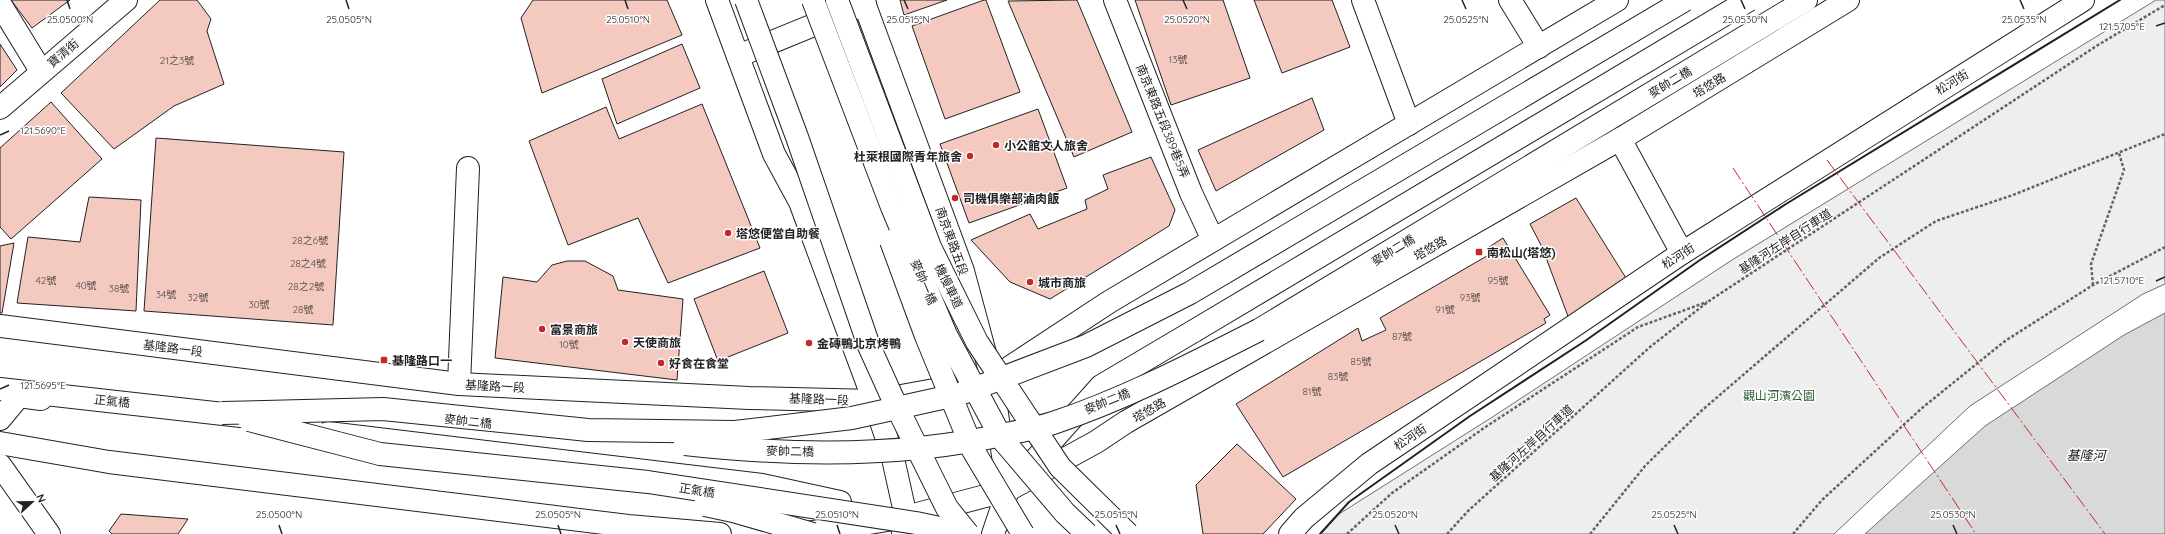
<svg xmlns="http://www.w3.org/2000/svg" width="2165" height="534" font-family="Quicksand,'Noto Sans TC',sans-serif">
  <rect width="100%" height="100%" fill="#fff"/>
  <polygon fill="#eee" stroke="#6f6f6f" points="2156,0 2165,0 2165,284 2143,294 1970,406 1834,534 1321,534 1339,514 1494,416 1732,260"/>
  <polygon fill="#d9d9d9" stroke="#6f6f6f" points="2165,313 2165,534 1865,534 1985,426 2124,335"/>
  <g fill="#f3c9c0" stroke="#222">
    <polygon points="11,0 70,0 32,28"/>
    <polygon points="160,0 197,0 211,19 207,31 224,84 174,106 114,149 61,93"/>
    <polygon points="533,0 667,0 682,35 542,93 521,18"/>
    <polygon points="900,0 947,0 904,15"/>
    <polygon points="984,0 986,0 1020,92 945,119 912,26"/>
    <polygon points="1077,0 1132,132 1074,157 1008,1"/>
    <polygon points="1135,0 1223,0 1250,78 1171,105"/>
    <polygon points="1254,0 1332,0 1350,47 1282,73"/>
    <polygon points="0,44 17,70 0,87"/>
    <polygon points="682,44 700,88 617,124 602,79"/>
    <polygon points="1312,98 1324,130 1216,191 1198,150"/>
    <polygon points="51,102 102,159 11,239 0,227 0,148"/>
    <polygon points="702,104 760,248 668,283 638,218 568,245 529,141 606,107 619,139"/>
    <polygon points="1038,109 1067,188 969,223 940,144"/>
    <polygon points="156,138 344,152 333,325 144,311"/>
    <polygon points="1151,157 1175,210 1169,226 1050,299 1010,282 971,240 1030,214 1038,229 1087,209 1085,200 1108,189 1103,175"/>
    <polygon points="89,197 141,200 136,311 17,303 28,237 80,242"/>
    <polygon points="1576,198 1626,278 1614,285 1617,292 1569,319 1542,247 1530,224"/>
    <polygon points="1503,238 1550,315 1544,319 1546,323 1283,477 1236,404 1358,328 1362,341 1386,330 1380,318 1492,253 1489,247"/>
    <polygon points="14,243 2,313 0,313 0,246"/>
    <polygon points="567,261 585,261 613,276 618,290 683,299 677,380 495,358 503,277 537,282 552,265"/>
    <polygon points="764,271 788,333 718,361 694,299"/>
    <polygon points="1237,444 1296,499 1263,534 1203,534 1196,485"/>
    <polygon points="121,514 188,519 178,534 112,534 109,531"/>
  </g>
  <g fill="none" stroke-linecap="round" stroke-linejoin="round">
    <g stroke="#222" stroke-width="24">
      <g id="minor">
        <polyline points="1115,0 1191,193 1213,240"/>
        <polyline points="1363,0 1409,124"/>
        <polyline points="1510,0 1539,47"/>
        <polyline points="0,4 41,71"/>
        <polyline points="738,56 865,4"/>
        <polyline points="0,108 126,0"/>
        <polyline points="1620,139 1682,253"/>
        <polyline points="459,384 468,168"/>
        <polyline points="0,465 49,534"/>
        <polyline points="1290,534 1304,518 1369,464 1682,253 2083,0"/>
      </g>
    </g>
    <g stroke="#222" stroke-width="24">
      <g id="major">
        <polyline points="717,0 774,154 800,202 874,401 892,454 906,517 903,534"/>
        <polyline points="863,0 963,271 992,379 1008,490 993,534"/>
        <polyline points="0,326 459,384 749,398 874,401 934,390"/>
        <polyline points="998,375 1109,302 1617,0"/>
        <polyline points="0,419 19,396 41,399"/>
        <polyline points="328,433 762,485 840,502"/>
        <polyline points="0,443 109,462 628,526 720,534"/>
        <polyline points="800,534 906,517 1008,490 1096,442 1126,422 1627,135 1848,0"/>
      </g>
    </g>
    <g stroke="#222" stroke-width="24">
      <g id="highway">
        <polyline points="1259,330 1806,0"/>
        <polyline points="0,389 241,416"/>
        <polyline points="273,419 311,423"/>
        <polyline points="1008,490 1101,386 1194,331"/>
      </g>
    </g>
    <g stroke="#646464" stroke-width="2.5" stroke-dasharray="3 2" stroke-linecap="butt">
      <polyline points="2093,285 2091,264 2124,170 2119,153"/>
      <polyline points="1347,534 1392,493 1484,428 1638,327 1707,302"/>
      <polyline points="1447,534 1468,511 1650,347 1709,301 2098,45 2165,5"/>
      <polyline points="1590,534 1645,466 1700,412 1879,258 1936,221 2013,195 2165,134"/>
      <polyline points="1793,534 1822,500 1922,408 2005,341 2093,285 2165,247"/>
    </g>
    <use href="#minor" stroke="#fff" stroke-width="22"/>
    <use href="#major" stroke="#fff" stroke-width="22"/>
    <use href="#highway" stroke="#fff" stroke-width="22"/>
    <g stroke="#222" stroke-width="24" stroke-linecap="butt">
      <g id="minor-bridge">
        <polyline points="746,0 797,137 869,346 893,399 947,508 968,534"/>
        <polyline points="837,0 930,247 977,342 1060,467 1128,534"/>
      </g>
    </g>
    <g stroke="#222" stroke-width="24" stroke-linecap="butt">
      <g id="major-bridge">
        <polyline points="813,0 892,207 946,335 1002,439 1065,513 1087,534"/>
        <polyline points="891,241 926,336 973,450 1023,534"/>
      </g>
    </g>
    <g stroke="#222" stroke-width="24" stroke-linecap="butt">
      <g id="highway-bridge">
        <polyline points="1194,331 1749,0"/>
        <polyline points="222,413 383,409 588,430 735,432 852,418 960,394 1086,346 1190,293 1685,0"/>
        <polyline points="249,420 380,454 648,482 916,523 968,534"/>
        <path d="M685 444C791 456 901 458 1006 434 1021 431 1038 428 1053 423 1125 399 1192 364 1259 330"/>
        <polyline points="705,505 733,511 813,534"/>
      </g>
    </g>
    <use href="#minor-bridge" stroke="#fff" stroke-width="22"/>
    <use href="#major-bridge" stroke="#fff" stroke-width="22"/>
    <use href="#highway-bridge" stroke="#fff" stroke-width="22"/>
    <polyline stroke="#222" stroke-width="2" points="1320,534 1349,502 1470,416 1585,341 1700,260 1786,204 2120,0"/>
    <g stroke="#c62828" stroke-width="1" stroke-dasharray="14 3 2 3" stroke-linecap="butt">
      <polyline points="1827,160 2105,534"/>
      <polyline points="1733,168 1976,534"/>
    </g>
  </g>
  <path fill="none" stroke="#222" stroke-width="1.5" d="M67 0 70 9M346 0 349 9M625 0 628 9M904 0 908 9M1183 0 1187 9M1462 0 1466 9M1741 0 1745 9M2020 0 2024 9M2156 26 2165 23M0 135 9 131M2156 281 2165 277M0 389 9 385M279 525 282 534M558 525 561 534M837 525 840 534M1116 525 1120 534M1395 525 1399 534M1674 525 1678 534M1953 525 1957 534"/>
  <g fill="#c62828" stroke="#fff" stroke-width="1.5">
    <circle cx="996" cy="145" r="4"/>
    <circle cx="970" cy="156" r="4"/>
    <circle cx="955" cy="198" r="4"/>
    <circle cx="728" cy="233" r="4"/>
    <rect x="1475" y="248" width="8" height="8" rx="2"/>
    <circle cx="1030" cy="282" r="4"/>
    <circle cx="542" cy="329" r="4"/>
    <circle cx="625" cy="342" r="4"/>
    <circle cx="809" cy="343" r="4"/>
    <rect x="380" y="356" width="8" height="8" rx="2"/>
    <circle cx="661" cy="363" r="4"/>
  </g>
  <g text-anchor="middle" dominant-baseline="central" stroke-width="3" stroke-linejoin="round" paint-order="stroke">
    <g font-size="10" fill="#564c4a">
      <text x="1178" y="59">13號</text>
      <text x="177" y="60">21之3號</text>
      <text x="310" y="240">28之6號</text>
      <text x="308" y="263">28之4號</text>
      <text x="46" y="280">42號</text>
      <text x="1498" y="280">95號</text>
      <text x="86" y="285">40號</text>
      <text x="306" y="286">28之2號</text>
      <text x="119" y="288">38號</text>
      <text x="166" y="294">34號</text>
      <text x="198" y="297">32號</text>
      <text x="1470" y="297">93號</text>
      <text x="259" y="304">30號</text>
      <text x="303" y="309">28號</text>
      <text x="1445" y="309">91號</text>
      <text x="1402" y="336">87號</text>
      <text x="569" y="344">10號</text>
      <text x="1361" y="361">85號</text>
      <text x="1338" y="376">83號</text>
      <text x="1312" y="391">81號</text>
    </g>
    <g font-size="12" fill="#222" stroke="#fff">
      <text transform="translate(63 53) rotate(-40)">寶清街</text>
      <text transform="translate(1670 82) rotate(-31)">麥帥二橋</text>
      <text transform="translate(1952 82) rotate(-32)">松河街</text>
      <text transform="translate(1709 85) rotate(-31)">塔悠路</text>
      <text transform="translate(1163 121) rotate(68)">南京東路五段389巷5弄</text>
      <text transform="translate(952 241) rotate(70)">南京東路五段</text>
      <text transform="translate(1785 241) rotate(-33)">基隆河左岸自行車道</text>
      <text transform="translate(1430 248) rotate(-30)">塔悠路</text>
      <text transform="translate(1393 250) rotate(-31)">麥帥二橋</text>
      <text transform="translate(1678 256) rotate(-33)">松河街</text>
      <text transform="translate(924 282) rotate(67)">麥帥一橋</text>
      <text transform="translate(949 286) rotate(64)">機慢車道</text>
      <text transform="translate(173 348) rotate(7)">基隆路一段</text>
      <text transform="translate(495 386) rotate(3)">基隆路一段</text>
      <text transform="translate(819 399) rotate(2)">基隆路一段</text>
      <text transform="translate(112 401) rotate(6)">正氣橋</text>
      <text transform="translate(1107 401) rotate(-22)">麥帥二橋</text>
      <text transform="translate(1149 410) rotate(-30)">塔悠路</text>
      <text transform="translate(468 421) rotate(6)">麥帥二橋</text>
      <text transform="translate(1410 437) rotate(-34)">松河街</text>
      <text transform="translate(1531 443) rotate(-42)">基隆河左岸自行車道</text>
      <text transform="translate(790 451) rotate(1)">麥帥二橋</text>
      <text transform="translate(697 490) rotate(9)">正氣橋</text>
    </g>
    <g font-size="12" font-weight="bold" fill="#222" stroke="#fff" text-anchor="start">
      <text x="1004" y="145">小公館文人旅舍</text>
      <text x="962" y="156" text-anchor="end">杜萊根國際青年旅舍</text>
      <text x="963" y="198">司機俱樂部滷肉飯</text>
      <text x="736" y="233">塔悠便當自助餐</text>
      <text x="1487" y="252">南松山(塔悠)</text>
      <text x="1038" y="282">城市商旅</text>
      <text x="550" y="329">富景商旅</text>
      <text x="633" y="342">天使商旅</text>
      <text x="817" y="343">金磚鴨北京烤鴨</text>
      <text x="392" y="360">基隆路口一</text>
      <text x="669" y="363">好食在食堂</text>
    </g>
    <g font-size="12" fill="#2f5e38" stroke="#fff">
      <text x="1779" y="395">觀山河濱公園</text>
    </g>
    <g font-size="13" font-style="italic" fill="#222" stroke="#fff">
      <text x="2086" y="455">基隆河</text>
    </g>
  </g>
  <g font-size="10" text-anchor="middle" fill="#222" stroke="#fff" stroke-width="3" stroke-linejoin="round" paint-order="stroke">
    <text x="70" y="23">25.0500°N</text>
    <text x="349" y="23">25.0505°N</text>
    <text x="628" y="23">25.0510°N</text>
    <text x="1187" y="23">25.0520°N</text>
    <text x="1466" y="23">25.0525°N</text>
    <text x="1745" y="23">25.0530°N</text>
    <text x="2024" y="23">25.0535°N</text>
    <text x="908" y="23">25.0515°N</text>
    <text x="2122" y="30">121.5705°E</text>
    <text x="43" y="134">121.5690°E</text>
    <text x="2122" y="284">121.5710°E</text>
    <text x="43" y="389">121.5695°E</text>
    <text x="279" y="518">25.0500°N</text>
    <text x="558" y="518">25.0505°N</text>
    <text x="837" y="518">25.0510°N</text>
    <text x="1116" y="518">25.0515°N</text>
    <text x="1395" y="518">25.0520°N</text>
    <text x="1674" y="518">25.0525°N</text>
    <text x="1953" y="518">25.0530°N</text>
  </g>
  <g transform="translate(32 502) rotate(68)" stroke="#ffffff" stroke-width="3" paint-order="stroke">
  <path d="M0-3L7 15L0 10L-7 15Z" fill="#222222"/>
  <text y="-6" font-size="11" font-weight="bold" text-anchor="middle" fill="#222222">N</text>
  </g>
</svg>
